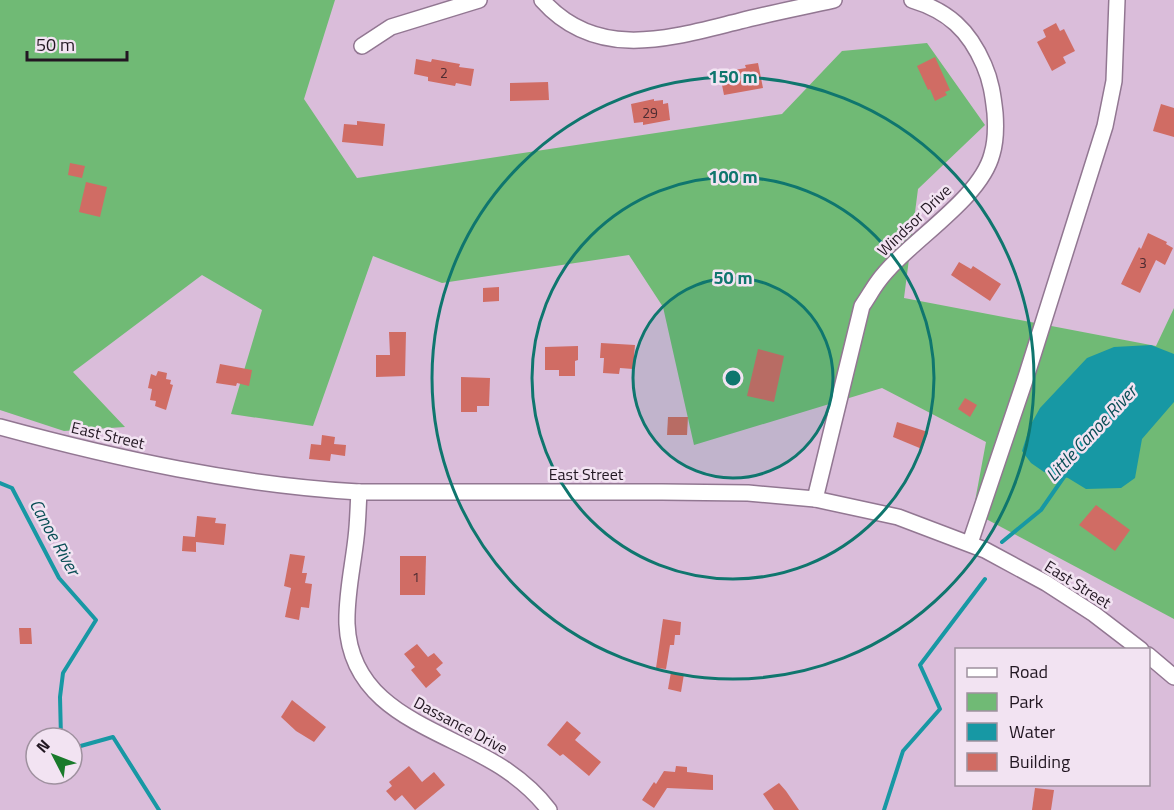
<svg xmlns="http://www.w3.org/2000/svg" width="1174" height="810" font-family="'Titillium Web',sans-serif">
  <rect width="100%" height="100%" fill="#dabdda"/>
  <polygon fill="#70ba75" points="0,0 335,0 304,99 357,178 782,114 842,51 927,43 985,125 918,189 904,298 1156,346 1174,308 1174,619 973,512 986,442 882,388 694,445 663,307 629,255 442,283 373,256 313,426 231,414 262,310 202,275 73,372 125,427 64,431 0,410"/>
  <polygon fill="#1798a4" points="1151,345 1174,354 1174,402 1142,439 1135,478 1121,488 1086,489 1068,478 1044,472 1031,463 1022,451 1030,426 1040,408 1087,358 1114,347"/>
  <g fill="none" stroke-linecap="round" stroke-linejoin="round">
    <g stroke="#1798a4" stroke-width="4">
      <polyline points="0,483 12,488 59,578 96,620 63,673 60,697 61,738"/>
      <polyline points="1002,542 1041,510 1066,474"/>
      <polyline points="72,744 77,747 113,737 159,810"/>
      <polyline points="884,810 903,751 940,709 920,665 985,579"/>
    </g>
  </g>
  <g fill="#d06c64">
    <polygon points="1056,23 1060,31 1064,29 1075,51 1063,57 1066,63 1052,71 1037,42 1046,37 1043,30"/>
    <polygon points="935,57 950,90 945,92 947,95 935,101 930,89 928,90 917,66"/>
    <polygon points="416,59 431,62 432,59 460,64 459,67 474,69 471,86 456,83 455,86 428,81 428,77 414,74"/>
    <polygon points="758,63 763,88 724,95 720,75 728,74 728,71 746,68 745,65"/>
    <polygon points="548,82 549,100 510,101 510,83"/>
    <polygon points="654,99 654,101 663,100 663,104 668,103 670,120 643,125 643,122 634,123 631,104"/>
    <polygon points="1161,104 1174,108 1174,137 1153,131"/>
    <polygon points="357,121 385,124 383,146 342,142 344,124 357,125"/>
    <polygon points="70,163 85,166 82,178 68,175"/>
    <polygon points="86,182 107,187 100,217 79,212"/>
    <polygon points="1148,233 1167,242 1166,244 1173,248 1165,265 1156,260 1140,293 1121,284 1139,247 1141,249"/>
    <polygon points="959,262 971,269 973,266 1001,284 990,301 951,275"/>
    <polygon points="499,287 499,301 483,302 483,288"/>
    <polygon points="389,332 406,332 405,376 376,377 376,355 390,355"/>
    <polygon points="601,343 635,345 633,369 620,368 619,374 603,373 604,358 600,358"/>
    <polygon points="578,346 578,360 575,361 575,376 559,376 559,370 545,370 545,347"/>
    <polygon points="758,349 784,356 774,402 747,396"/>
    <polygon points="220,364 252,370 249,386 237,383 236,386 216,383"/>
    <polygon points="158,371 167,373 166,379 171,380 170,384 173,385 166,410 155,406 156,401 150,400 152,389 148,388 151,374 156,376"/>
    <polygon points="461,377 490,378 489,406 477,406 477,412 461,412"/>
    <polygon points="965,398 977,405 970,417 958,409"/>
    <polygon points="668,417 688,417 687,435 667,435"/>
    <polygon points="897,422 928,432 922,449 893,437"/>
    <polygon points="322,435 335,437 334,444 346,445 345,456 331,454 330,461 309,459 311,444 321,445"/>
    <polygon points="1096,505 1130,530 1115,551 1079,525"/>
    <polygon points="197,516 216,518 215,523 226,524 224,545 196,542 196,552 182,551 183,536 195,537"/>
    <polygon points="290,554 305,556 302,573 307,573 305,583 312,584 309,608 301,607 299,620 285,617 291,588 284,586"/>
    <polygon points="400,556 426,556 425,595 400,595"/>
    <polygon points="663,619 681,622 680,635 675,635 674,645 670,645 666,669 656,668"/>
    <polygon points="19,628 31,628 32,644 20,644"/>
    <polygon points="417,644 428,657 434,653 443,663 436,669 441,675 426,688 411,670 415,667 404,654"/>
    <polygon points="671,672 684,674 681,692 668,689"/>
    <polygon points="292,700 326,727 314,742 296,731 281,717"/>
    <polygon points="567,721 581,733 575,740 601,762 589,776 563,754 560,756 547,745"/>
    <polygon points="409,766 422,782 434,772 445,785 415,810 402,795 395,801 386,791 392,786 389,782"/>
    <polygon points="676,766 687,767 687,772 713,775 713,790 667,788 654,808 642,800 654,782 656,784 664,771 675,772"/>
    <polygon points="779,783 786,791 799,810 774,810 763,794"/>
    <polygon points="1035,788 1054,790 1051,810 1032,810"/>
  </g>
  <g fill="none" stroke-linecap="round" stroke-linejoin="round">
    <g stroke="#927792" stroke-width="18">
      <g id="minor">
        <path d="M542 0C597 62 671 38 740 21 771 13 803 7 834 0"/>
        <polyline points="362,46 391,27 479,0"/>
        <path d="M0 427C118 459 237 485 359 492H662L748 493 815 499 898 517 985 550 1046 583 1094 614 1141 650"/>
        <path d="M359 492C358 507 358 522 356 538 353 566 346 595 347 624 351 715 446 729 506 770 522 781 537 794 549 810"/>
        <path d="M815 499 862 306C867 299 872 290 877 283 905 243 980 201 992 154 996 141 996 127 995 113 993 95 991 81 984 65 969 30 948 11 912 0"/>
        <polyline points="970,543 1027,374 1105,126 1114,81 1117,0"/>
        <polyline points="1148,655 1174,677"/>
      </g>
    </g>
    <use href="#minor" stroke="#fff" stroke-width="15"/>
  </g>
  <circle cx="733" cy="378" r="100" fill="#0f766e" fill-opacity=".12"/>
  <g fill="none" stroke="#0f766e" stroke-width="3">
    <circle cx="733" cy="378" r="100"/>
    <circle cx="733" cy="378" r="201"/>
    <circle cx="733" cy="378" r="301"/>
  </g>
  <g text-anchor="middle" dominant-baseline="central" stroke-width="5" stroke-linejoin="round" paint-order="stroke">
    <g font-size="14" fill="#4e2c32">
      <text x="444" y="72">2</text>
      <text x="650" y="112">29</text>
      <text x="1143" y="262">3</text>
      <text x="416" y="576">1</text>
    </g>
    <g font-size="16" fill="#221722" stroke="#f2e3f2">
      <text transform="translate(914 220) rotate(-44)">Windsor Drive</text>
      <text transform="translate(108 435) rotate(13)">East Street</text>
      <text x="586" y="474">East Street</text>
      <text transform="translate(1078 584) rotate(32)">East Street</text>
      <text transform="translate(461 725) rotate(28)">Dassance Drive</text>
    </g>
    <g font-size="18" font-style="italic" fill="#094e55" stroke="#f2e3f2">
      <text transform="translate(1091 433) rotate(-47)">Little Canoe River</text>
      <text transform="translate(55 537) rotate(61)">Canoe River</text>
    </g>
  </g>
  <circle cx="733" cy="378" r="9" fill="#0f766e" stroke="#f2e3f2" stroke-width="3"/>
  <g font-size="18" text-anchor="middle" font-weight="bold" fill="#0f766e" stroke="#f2e3f2" stroke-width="5" stroke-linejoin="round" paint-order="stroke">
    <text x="733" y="83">150 m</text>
    <text x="733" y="183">100 m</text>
    <text x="733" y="284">50 m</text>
  </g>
  <rect x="955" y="648" width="195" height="138" fill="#f2e3f2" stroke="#9f919f" stroke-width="1.5"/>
  <rect x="967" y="668" width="30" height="9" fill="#ffffff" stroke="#9f919f" stroke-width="1.5"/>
  <text x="1009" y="678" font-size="18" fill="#221722">Road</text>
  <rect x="967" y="693" width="30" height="18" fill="#70ba75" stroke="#9f919f" stroke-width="1.5"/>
  <text x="1009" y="708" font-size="18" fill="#221722">Park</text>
  <rect x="967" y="723" width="30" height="18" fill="#1798a4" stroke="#9f919f" stroke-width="1.5"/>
  <text x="1009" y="738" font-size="18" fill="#221722">Water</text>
  <rect x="967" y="753" width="30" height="18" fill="#d06c64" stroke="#9f919f" stroke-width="1.5"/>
  <text x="1009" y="768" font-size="18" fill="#221722">Building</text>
  <g transform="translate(54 756) rotate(312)"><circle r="28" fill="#f2e3f2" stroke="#9f919f" stroke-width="1.5"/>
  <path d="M0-4.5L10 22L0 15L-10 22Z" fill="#197a2b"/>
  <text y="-9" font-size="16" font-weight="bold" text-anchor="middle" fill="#221722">N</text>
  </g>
  <path d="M27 51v9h100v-9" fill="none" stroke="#221722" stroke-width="3"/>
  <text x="36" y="51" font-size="18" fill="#221722" stroke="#f2e3f2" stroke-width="4.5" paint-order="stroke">50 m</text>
</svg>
